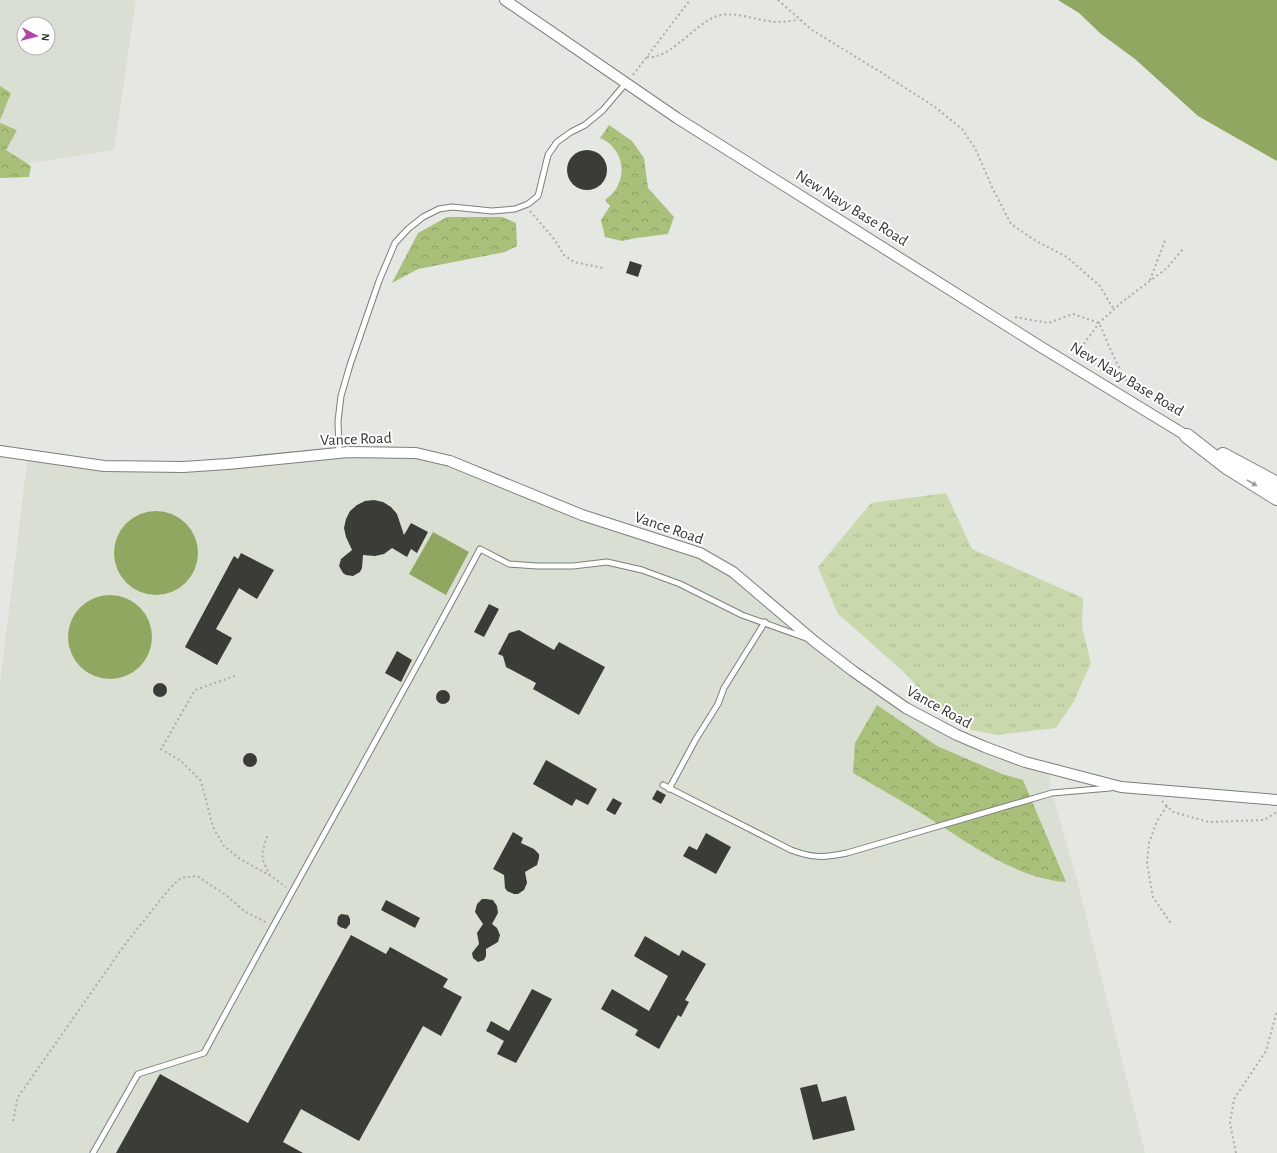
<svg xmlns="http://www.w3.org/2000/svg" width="1277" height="1153" font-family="'Alegreya Sans',sans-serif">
  <defs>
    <pattern id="grass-tufts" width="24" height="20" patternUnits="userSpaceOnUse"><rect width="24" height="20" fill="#c9d9ad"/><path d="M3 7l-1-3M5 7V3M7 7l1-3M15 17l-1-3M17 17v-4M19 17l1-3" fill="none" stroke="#adbb95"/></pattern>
    <pattern id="forest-crowns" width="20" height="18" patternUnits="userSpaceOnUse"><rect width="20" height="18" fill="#a8c07a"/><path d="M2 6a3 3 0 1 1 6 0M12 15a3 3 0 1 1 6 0" fill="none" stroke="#8a9d65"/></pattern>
  </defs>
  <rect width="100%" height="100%" fill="#e5e7e2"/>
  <g fill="#dadfd3" fill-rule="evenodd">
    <path d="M0 0H136L114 150 0 168ZM24 24H48V48H24Z"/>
    <polygon points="416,453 582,515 700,553 733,572 814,641 928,720 1048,768 1052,793 1078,884 1145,1153 0,1153 0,683 28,455 104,466"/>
  </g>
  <polygon fill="url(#grass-tufts)" points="946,493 972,549 1083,598 1082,627 1091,663 1074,701 1056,728 997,735 971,730 942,714 905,673 838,614 818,567 871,503"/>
  <g fill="url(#forest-crowns)">
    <polygon points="0,86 11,93 0,120"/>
    <polygon points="0,123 17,130 6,150 31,166 29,177 0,178"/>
    <path d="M609 125 632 141 644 158 648 188 674 217 668 234 636 238 622 241 605 237 601 220 610 206 605 200C608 197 612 195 614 192 629 172 621 147 600 138Z"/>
    <polygon points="447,217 502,217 516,223 517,246 505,252 418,269 392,283 418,233"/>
    <path d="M877 705 937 746 1002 774 1023 780 1066 882C1015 879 963 839 921 813 899 799 875 786 853 773L855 743Z"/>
  </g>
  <g fill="#90a762">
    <polygon points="1058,0 1277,0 1277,161 1198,116 1135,59 1101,34 1079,13"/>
    <circle cx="156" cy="553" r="42"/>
    <polygon points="433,532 469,552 446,595 409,574"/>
    <circle cx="110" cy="637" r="42"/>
  </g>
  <g fill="#3b3c38">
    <circle cx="587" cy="170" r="20"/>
    <polygon points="630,261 642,265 638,277 626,273"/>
    <polygon points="374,500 383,502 391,507 397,514 404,535 411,523 428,532 417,553 411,549 407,557 392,548 384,554 375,556 363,555 362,568 360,572 353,576 346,575 343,573 339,566 341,559 352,550 346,537 344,528 346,519 350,511 357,505 365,501"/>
    <polygon points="241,553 274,570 257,599 239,588 216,629 232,638 217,665 185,647 234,556 238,559"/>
    <polygon points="489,604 499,609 484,637 474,632"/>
    <polygon points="519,630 554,650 559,642 605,667 579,715 533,689 536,683 506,667 503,656 498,654 509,633"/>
    <polygon points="397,651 412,660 401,682 385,673"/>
    <circle cx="160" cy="690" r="7"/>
    <circle cx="443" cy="697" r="7"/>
    <circle cx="250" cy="760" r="7"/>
    <polygon points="546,760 597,789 588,805 576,799 572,806 533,784"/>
    <polygon points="657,790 666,795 661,804 652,799"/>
    <polygon points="613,798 622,803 615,815 606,810"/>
    <polygon points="513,832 523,838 521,843 534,849 539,854 539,858 537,865 525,872 527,883 524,890 518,894 514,894 507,891 505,888 504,875 493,869"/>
    <polygon points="706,833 731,847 716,874 683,856 689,846 697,850"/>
    <polygon points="482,899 486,899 493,900 497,906 498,913 492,924 497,928 500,935 498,942 486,949 486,956 484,960 478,962 473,958 472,953 479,944 477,933 483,924 475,912 477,904"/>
    <polygon points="386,900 420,918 415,928 381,910"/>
    <polygon points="341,914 348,915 350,919 350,924 346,929 340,927 337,924 338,917"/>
    <polygon points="351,935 386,954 390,947 448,979 443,987 462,997 441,1036 423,1026 359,1141 301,1109 283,1142 303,1153 116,1153 160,1074 248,1123"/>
    <polygon points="645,936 679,956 682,950 706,964 685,1000 689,1002 681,1017 678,1015 659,1049 635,1035 638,1030 601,1009 612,989 649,1011 668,976 634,956"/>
    <polygon points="532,989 552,999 516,1063 497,1054 504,1041 486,1031 491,1021 509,1031"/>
    <polygon points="817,1084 822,1102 846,1096 855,1130 813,1140 800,1088"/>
  </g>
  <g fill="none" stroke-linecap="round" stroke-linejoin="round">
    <g stroke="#7d7f7b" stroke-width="7">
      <g id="lane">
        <polyline points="339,453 338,421 341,396 350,365 379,281 395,243 408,229 423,217 439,209 452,207 492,211 515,209 528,204 538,196 548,155 557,142 571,132 585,125 603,110 626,83"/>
        <path d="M663 785 791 850C813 858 823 858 847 853L1052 793 1110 788"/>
        <polyline points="669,789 696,739 718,704 724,688 765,622"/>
        <path d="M93 1153 138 1074 204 1053C295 884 390 718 480 549L509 564 537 566H573L607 562 642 570 680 584 742 615 806 638"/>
      </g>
    </g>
    <g stroke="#7d7f7b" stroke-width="12">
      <g id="street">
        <polyline points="505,0 677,118 1041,347 1187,436"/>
        <polyline points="0,451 104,466 183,467 228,464 348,452 416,453 450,461 582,515 700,553 733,572 814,641 853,671 906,708 957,735 985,747 1025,762 1121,787 1277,800"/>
      </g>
    </g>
    <g stroke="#7d7f7b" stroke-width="16">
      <g id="secondary">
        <polyline points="1187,436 1227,467 1277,498"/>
        <polyline points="1223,455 1277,484"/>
      </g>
    </g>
    <g stroke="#abada9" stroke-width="2" stroke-dasharray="2 3" stroke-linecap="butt">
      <polyline points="778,0 812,30 882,73 935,107 962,129 975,148 992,187 1011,224 1036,241 1067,257 1100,286 1114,310"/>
      <path d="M647 57C670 60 694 24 717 16 734 11 752 19 769 21 779 23 789 21 799 20"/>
      <polyline points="633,75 690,0"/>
      <polyline points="530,211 555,240 564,255 574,262 603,268"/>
      <polyline points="1150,280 1166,238"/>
      <path d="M1015 317 1048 323 1073 314 1099 323C1109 345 1118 371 1134 390"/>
      <polyline points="1075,356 1099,323 1122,302 1167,268 1183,249"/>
      <polyline points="235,676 195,690 161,749 181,761 201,781 213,827 224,846 240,859 271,876 286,887"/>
      <polyline points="1162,801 1173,812 1209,822 1264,820 1277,812"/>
      <polyline points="1167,806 1157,821 1149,843 1147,864 1153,897 1172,925"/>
      <path d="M267 836C261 856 260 857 270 875"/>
      <polyline points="13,1121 18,1097 126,943 170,888 181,878 197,876 226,895 244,911 267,923"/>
      <polyline points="1236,1153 1230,1123 1234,1099 1266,1051 1277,1011"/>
    </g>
    <use href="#lane" stroke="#fff" stroke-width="5"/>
    <use href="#street" stroke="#fff" stroke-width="10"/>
    <use href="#secondary" stroke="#fff" stroke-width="14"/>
  </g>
  <defs><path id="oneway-solid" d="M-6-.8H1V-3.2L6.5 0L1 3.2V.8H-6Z"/></defs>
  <use fill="#9a9a9a" href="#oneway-solid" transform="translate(1252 483) rotate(31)"/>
  <g text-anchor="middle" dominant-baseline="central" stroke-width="4" stroke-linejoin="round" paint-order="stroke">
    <g font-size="16" fill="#353634" stroke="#fff">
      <text transform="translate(852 208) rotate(32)">New Navy Base Road</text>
      <text transform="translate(1127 379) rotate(31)">New Navy Base Road</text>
      <text transform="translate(356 439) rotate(-2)">Vance Road</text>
      <text transform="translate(669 528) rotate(19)">Vance Road</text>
      <text transform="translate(939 707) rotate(29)">Vance Road</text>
    </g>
  </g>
  <g transform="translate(36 36) rotate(97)"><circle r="19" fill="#ffffff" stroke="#aeafae"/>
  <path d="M0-3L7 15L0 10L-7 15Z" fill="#b244a2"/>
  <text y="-6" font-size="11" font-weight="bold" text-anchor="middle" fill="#353634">N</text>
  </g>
</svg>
